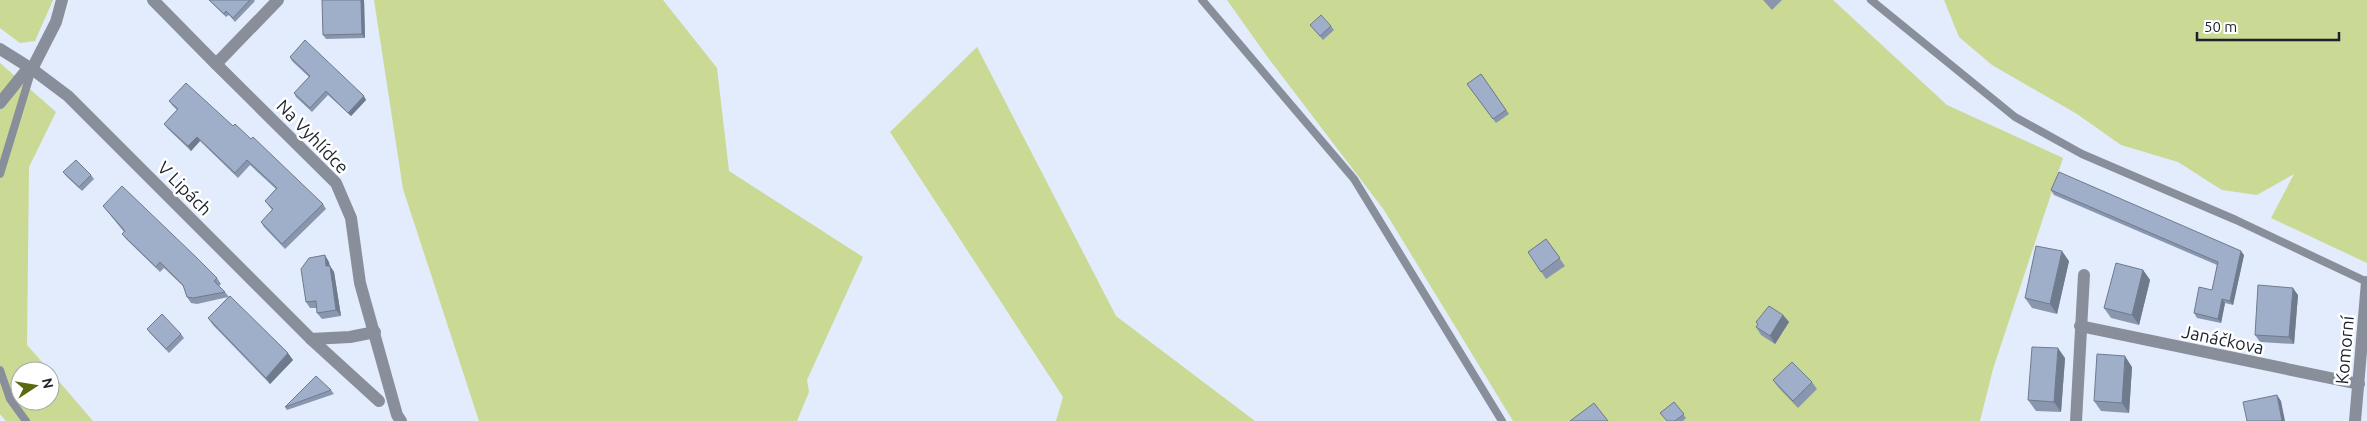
<svg xmlns="http://www.w3.org/2000/svg" width="2367" height="421" font-family="Ubuntu,sans-serif">
  <rect width="100%" height="100%" fill="#e2ecfd"/>
  <g fill="#cad994">
    <polygon points="0,0 53,0 35,41 20,43 0,28"/>
    <polygon points="374,0 663,0 717,68 729,171 863,257 807,380 809,392 797,421 479,421 403,189"/>
    <polygon points="1227,0 1833,0 1947,105 2063,158 1993,369 1980,421 1513,421 1384,210 1266,55"/>
    <polygon points="1944,0 2367,0 2367,263 2271,218 2294,174 2257,195 2222,190 2178,162 2121,145 2077,114 1992,65 1959,37"/>
    <polygon points="977,47 1116,316 1255,421 1056,421 1063,397 890,132"/>
    <polygon points="0,63 56,112 29,167 27,345 50,371 20,371 20,401 50,401 50,371 93,421 6,421 0,414"/>
  </g>
  <g fill="none" stroke-linecap="round" stroke-linejoin="round">
    <g stroke="#888f9b" stroke-width="8">
      <polyline points="1202,0 1354,179 1502,421"/>
      <polyline points="1871,0 2015,117 2082,154 2236,220 2367,282"/>
      <polyline points="0,174 32,69"/>
      <polyline points="0,370 10,399 26,421"/>
    </g>
    <g stroke="#888f9b" stroke-width="12">
      <polyline points="153,0 216,64"/>
      <polyline points="278,0 216,64 336,183 351,218 360,283 397,415 401,421"/>
      <polyline points="0,49 32,69 68,96 311,339 379,401"/>
      <polyline points="32,69 56,22 62,0"/>
      <polyline points="0,103 29,67"/>
      <polyline points="2080,326 2359,384"/>
      <polyline points="311,339 350,337 375,332"/>
      <polyline points="2076,421 2084,275"/>
    </g>
    <polyline stroke="#888f9b" stroke-width="12" points="2355,421 2367,282"/>
  </g>
  <g fill="#8996ae">
    <polygon points="209,0 254,0 255,1 235,22 229,15 226,17"/>
    <polygon points="322,0 364,0 365,38 326,39 323,35"/>
    <polygon points="1763,0 1782,0 1772,10"/>
    <polygon points="1310,25 1331,26 1334,30 1323,40"/>
    <polygon points="290,57 366,100 351,116 328,95 312,112 296,97 294,93 309,77 292,61"/>
    <polygon points="1481,74 1509,114 1496,123 1467,84"/>
    <polygon points="169,101 233,126 251,139 323,204 326,209 285,249 264,227 261,222 272,210 265,201 276,189 250,165 238,178 200,141 191,151 167,128 164,124 177,110 172,105"/>
    <polygon points="63,172 91,175 94,179 82,191 66,176"/>
    <polygon points="2051,190 2244,255 2233,305 2225,303 2221,323 2197,318 2194,313 2212,290 2217,265 2054,195"/>
    <polygon points="103,206 217,278 221,284 219,286 225,292 229,297 293,360 270,384 213,325 208,318 228,297 197,304 191,303 187,297 184,287 164,268 160,272 126,239 122,234 124,232"/>
    <polygon points="1546,239 1565,266 1546,279 1528,252"/>
    <polygon points="2069,261 2057,314 2032,308 2025,298"/>
    <polygon points="329,262 330,266 334,272 341,316 322,319 317,313 317,308 310,308 306,302"/>
    <polygon points="2143,270 2150,280 2139,325 2111,318 2104,308"/>
    <polygon points="2298,295 2294,344 2260,342 2255,335"/>
    <polygon points="1783,315 1789,322 1775,344 1761,335 1756,327 1758,325 1756,322"/>
    <polygon points="147,329 181,334 184,338 169,353 150,333"/>
    <polygon points="2065,358 2061,412 2036,411 2028,400"/>
    <polygon points="2132,367 2129,413 2101,411 2094,401"/>
    <polygon points="1773,380 1812,382 1817,389 1798,408 1778,387"/>
    <polygon points="331,390 334,394 287,410 285,407"/>
    <polygon points="1674,402 1686,418 1683,421 1667,421"/>
  </g>
  <g fill="#6f7a8d">
    <polygon points="361,0 364,0 365,38 362,34"/>
    <polygon points="364,96 366,100 351,116 348,113"/>
    <polygon points="197,137 200,141 191,151 188,146"/>
    <polygon points="2062,251 2069,261 2057,314 2050,304"/>
    <polygon points="2241,251 2244,255 2233,305 2230,301"/>
    <polygon points="325,255 329,262 330,273 326,266"/>
    <polygon points="330,266 334,272 341,316 336,310"/>
    <polygon points="2143,270 2150,280 2139,325 2132,315"/>
    <polygon points="2293,288 2298,295 2294,344 2289,337"/>
    <polygon points="2222,299 2225,303 2221,323 2218,319"/>
    <polygon points="1783,315 1789,322 1775,344 1770,336"/>
    <polygon points="2058,348 2065,358 2061,412 2054,402"/>
    <polygon points="288,353 293,360 270,384 266,378"/>
    <polygon points="2125,356 2132,367 2129,413 2122,403"/>
    <polygon points="2277,395 2281,401 2285,421 2282,421"/>
  </g>
  <g fill="#9fafca" stroke="#6f7a8d">
    <polygon points="209,0 250,0 233,18 226,11 224,14"/>
    <polygon points="322,0 361,0 362,34 323,35"/>
    <polygon points="1321,15 1331,26 1320,36 1310,25"/>
    <polygon points="305,40 364,96 348,113 326,91 310,108 294,93 310,76 290,57"/>
    <polygon points="1481,74 1506,110 1493,119 1467,84"/>
    <polygon points="186,83 233,126 235,124 251,139 253,137 323,204 282,244 261,222 273,209 265,201 277,188 247,160 235,173 197,137 188,146 164,124 178,109 169,101"/>
    <polygon points="76,160 91,175 79,187 63,172"/>
    <polygon points="2059,172 2241,251 2230,301 2222,299 2218,319 2194,313 2199,287 2212,290 2218,262 2051,190"/>
    <polygon points="122,186 196,257 217,278 214,281 225,292 193,298 187,297 183,285 160,262 156,267 122,234 125,231 103,206"/>
    <polygon points="1546,239 1560,258 1541,272 1528,252"/>
    <polygon points="2036,246 2062,251 2050,304 2025,298"/>
    <polygon points="325,255 326,266 330,266 336,310 317,313 316,301 306,302 301,269 309,258"/>
    <polygon points="2116,263 2143,270 2132,315 2104,308"/>
    <polygon points="2258,285 2293,288 2289,337 2255,335"/>
    <polygon points="230,296 288,353 266,378 208,318"/>
    <polygon points="1769,306 1783,315 1770,336 1756,327 1758,324 1756,322"/>
    <polygon points="162,314 181,334 166,349 147,329"/>
    <polygon points="2032,347 2058,348 2054,402 2028,400"/>
    <polygon points="2097,354 2125,356 2122,403 2094,401"/>
    <polygon points="1792,362 1812,382 1793,401 1773,380"/>
    <polygon points="316,376 331,390 285,407"/>
    <polygon points="2277,395 2282,421 2247,421 2243,402"/>
    <polygon points="1674,402 1684,414 1675,421 1667,421 1660,413"/>
    <polygon points="1594,403 1608,421 1570,421"/>
  </g>
  <g text-anchor="middle" dominant-baseline="central" stroke-width="5" stroke-linejoin="round" paint-order="stroke">
    <g font-size="18" fill="#1c222c" stroke="#fff">
      <text transform="translate(313 136) rotate(46)">Na Vyhlídce</text>
      <text transform="translate(185 188) rotate(45)">V Lipách</text>
      <text transform="translate(2223 339) rotate(12)">Janáčkova</text>
      <text transform="translate(2344 350) rotate(-85)">Komorní</text>
    </g>
  </g>
  <g transform="translate(35 386) rotate(78)"><circle r="24" fill="#ffffff" stroke="#a4a7ab"/>
  <path d="M0-4L9 19L0 12L-9 19Z" fill="#5a6810"/>
  <text y="-8" font-size="14" font-weight="bold" text-anchor="middle" fill="#1c222c">N</text>
  </g>
  <path d="M2197 32v8h142v-8" fill="none" stroke="#1c222c" stroke-width="2.5"/>
  <text x="2204" y="32" font-size="15" fill="#1c222c" stroke="#ffffff" stroke-width="4" paint-order="stroke">50 m</text>
</svg>
